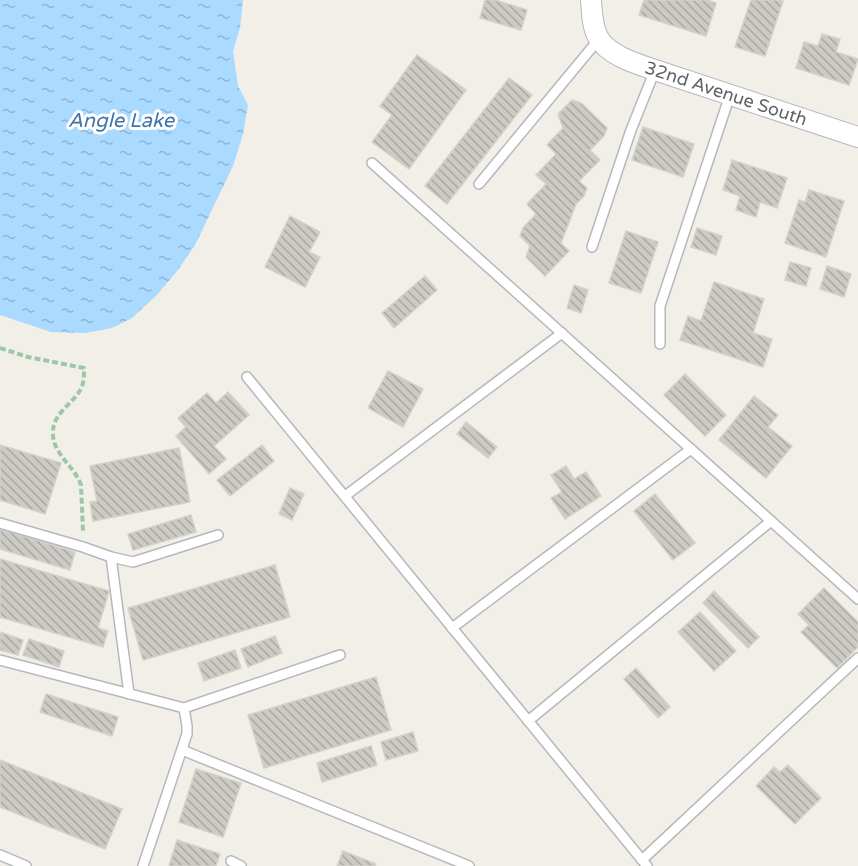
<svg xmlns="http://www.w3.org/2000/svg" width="858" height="866" font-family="'Varela Round',sans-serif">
  <defs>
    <pattern id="water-ripples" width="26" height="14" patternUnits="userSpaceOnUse" patternTransform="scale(1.5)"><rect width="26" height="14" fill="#aadaff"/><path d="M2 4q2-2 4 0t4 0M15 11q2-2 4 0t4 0" fill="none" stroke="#8eb4d2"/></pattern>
    <pattern id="building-back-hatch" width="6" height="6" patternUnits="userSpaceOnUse" patternTransform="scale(1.5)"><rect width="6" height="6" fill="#cccac5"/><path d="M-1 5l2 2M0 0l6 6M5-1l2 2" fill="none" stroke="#a9a8a4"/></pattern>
  </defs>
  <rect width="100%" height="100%" fill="#f1efe8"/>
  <polygon fill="url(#water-ripples)" points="0,0 243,0 240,28 233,51 238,86 248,105 243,134 233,166 195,245 178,270 156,296 132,318 112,328 85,333 51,332 0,315"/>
  <g fill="url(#building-back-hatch)" stroke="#d6d1c6" stroke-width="1.5">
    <polygon points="485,0 495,0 527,10 521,30 480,18"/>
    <polygon points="644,0 707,0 716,3 706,36 639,15"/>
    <polygon points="751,0 779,0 783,1 765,56 735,47"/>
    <polygon points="822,34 840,39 836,52 858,59 849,85 796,68 804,42 818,46"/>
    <polygon points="417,55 466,90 409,169 372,142 392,115 380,106"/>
    <polygon points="509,78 532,95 447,204 425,186"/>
    <polygon points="572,100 581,103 607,128 604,136 590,150 600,160 579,181 587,188 584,196 576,204 561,243 569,251 545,276 526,257 530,246 520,236 523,228 536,214 527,204 546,184 536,175 556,154 547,145 563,128 558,114"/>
    <polygon points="643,127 694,144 683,177 632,160"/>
    <polygon points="732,160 787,178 777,208 760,202 756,217 736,210 740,196 723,190"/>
    <polygon points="809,190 844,201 826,257 785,243 799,200 805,202"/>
    <polygon points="290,216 320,232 309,252 320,257 305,287 265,267"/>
    <polygon points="697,228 722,236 716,255 691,247"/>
    <polygon points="626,231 658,242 641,293 609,283"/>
    <polygon points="790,262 811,268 806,286 785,280"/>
    <polygon points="827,266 851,274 844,297 820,289"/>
    <polygon points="425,276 437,290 394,328 382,313"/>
    <polygon points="714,282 764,299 753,333 772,339 763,367 680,340 688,316 701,321"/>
    <polygon points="574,285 588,290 581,313 567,308"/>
    <polygon points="388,371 423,389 403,427 368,408"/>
    <polygon points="685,374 726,415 705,436 664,395"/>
    <polygon points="228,392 249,415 214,446 226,459 209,474 176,436 186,427 178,418 207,393 216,403"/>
    <polygon points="754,396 778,415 768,427 792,446 766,478 719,440"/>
    <polygon points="466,422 497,447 488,458 457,434"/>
    <polygon points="0,445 61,463 45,514 0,500"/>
    <polygon points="262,445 274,461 230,496 217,480"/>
    <polygon points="179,448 190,502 93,521 90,502 97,501 90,466"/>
    <polygon points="566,466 574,479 586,472 601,496 565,519 551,498 562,492 551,475"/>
    <polygon points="290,488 304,494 292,520 279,514"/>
    <polygon points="655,494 695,543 673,560 634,511"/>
    <polygon points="191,515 196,532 133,550 128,534"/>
    <polygon points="0,529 75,552 70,570 0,549"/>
    <polygon points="0,559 109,591 98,628 108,631 103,647 0,617"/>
    <polygon points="275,565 290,617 143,660 128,608"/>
    <polygon points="824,588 858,622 858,647 837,668 801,632 809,625 798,614"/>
    <polygon points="714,591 759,637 748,648 703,603"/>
    <polygon points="700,612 736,651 714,671 678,632"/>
    <polygon points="0,632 23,640 18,655 0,650"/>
    <polygon points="275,636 282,653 248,667 241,649"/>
    <polygon points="29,639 64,651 59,667 23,655"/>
    <polygon points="235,650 241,668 204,681 198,663"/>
    <polygon points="636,668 670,707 658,718 624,679"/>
    <polygon points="376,677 391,730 264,768 248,715"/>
    <polygon points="46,694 118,717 112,736 40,712"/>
    <polygon points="413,732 418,751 386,760 381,742"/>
    <polygon points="371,746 377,765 322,782 317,763"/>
    <polygon points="0,760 122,809 105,849 0,807"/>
    <polygon points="788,765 821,798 795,824 756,786 774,767 780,772"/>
    <polygon points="196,769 241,783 223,837 179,822"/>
    <polygon points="177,840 220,854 216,866 169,866"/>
    <polygon points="343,851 376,864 375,866 337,866"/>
  </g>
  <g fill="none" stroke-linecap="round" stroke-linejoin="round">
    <g stroke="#b5b8bc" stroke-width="12">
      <g id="service">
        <polyline points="372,163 858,599"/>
        <polyline points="479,184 599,39"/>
        <polyline points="592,247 631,130 655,70"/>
        <polyline points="660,344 660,306 730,95"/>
        <polyline points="247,377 647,866"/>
        <polyline points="345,496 562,333"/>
        <polyline points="0,523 83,547 111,557 133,562 218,535"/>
        <polyline points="111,557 129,694"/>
        <polyline points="452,628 691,449"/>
        <polyline points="0,660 184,708"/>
        <polyline points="528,721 771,521"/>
        <polyline points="182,750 469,866"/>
        <polyline points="0,855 26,866"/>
        <polyline points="642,860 858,658"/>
        <polyline points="231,861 241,866"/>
        <polyline points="143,866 187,734 187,726 184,708 340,655"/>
      </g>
    </g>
    <g stroke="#b5b8bc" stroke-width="22">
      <g id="minor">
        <path id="s1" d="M591 0C592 13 592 26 598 37 607 55 637 64 655 70L858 137"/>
      </g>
    </g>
    <path stroke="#9cc7a9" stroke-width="4" stroke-dasharray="6 3" stroke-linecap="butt" d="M0 348 28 357 84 368C84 373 84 378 83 383 78 403 51 411 53 435 54 455 75 467 81 485L83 531"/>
    <use href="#service" stroke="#fff" stroke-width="9"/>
    <use href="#minor" stroke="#fff" stroke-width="20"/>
  </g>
  <g text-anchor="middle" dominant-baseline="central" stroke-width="6" stroke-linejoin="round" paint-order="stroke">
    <g font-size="18" fill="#5f6368" stroke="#fff">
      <text stroke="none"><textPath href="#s1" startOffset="180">32nd Avenue South</textPath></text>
    </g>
    <g font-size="20" font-style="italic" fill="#4174aa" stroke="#fff">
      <text x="121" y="121">Angle Lake</text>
    </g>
  </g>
</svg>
